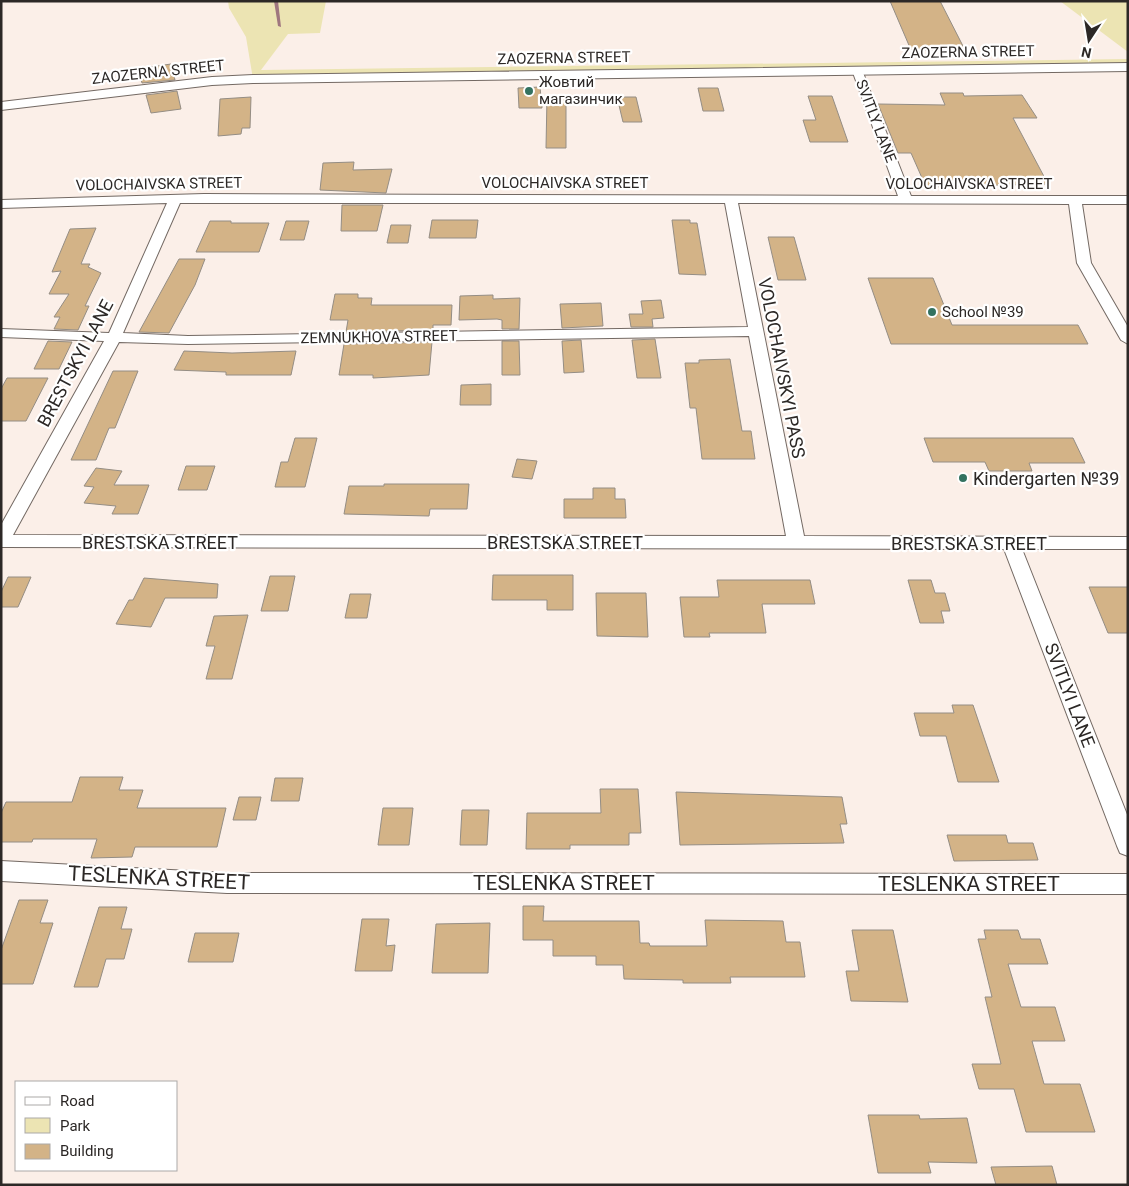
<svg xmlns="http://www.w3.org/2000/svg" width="1129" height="1186" font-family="Roboto,sans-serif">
  <rect width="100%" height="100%" fill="#fbefe8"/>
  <g fill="#ece4b3">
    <polygon points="228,1 326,1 320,33 288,34 261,70 1128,59 1128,67 253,79 246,37 229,8"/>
    <polygon points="1060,1 1128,1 1128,52"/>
  </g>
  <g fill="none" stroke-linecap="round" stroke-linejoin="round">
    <polygon fill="#9f767f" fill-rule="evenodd" points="274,1 278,1 281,27 278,26"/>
  </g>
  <g fill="#d3b387" stroke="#948d84">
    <polygon points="890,1 940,1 965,50 911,50"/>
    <polygon points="171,64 175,80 142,83 138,69"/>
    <polygon points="540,87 542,108 519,108 518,88"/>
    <polygon points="698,88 718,88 724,111 703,111"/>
    <polygon points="177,91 181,109 151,113 146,95"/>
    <polygon points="940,93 963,93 964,96 1022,95 1037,118 1013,118 1048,184 926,187 911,153 898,153 878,104 945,105"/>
    <polygon points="566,96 566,148 546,148 547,97"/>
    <polygon points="808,96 832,96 848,142 810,142 803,120 816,120"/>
    <polygon points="251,97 250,128 242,128 241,134 218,136 220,99"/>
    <polygon points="617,97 636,97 642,122 623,122"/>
    <polygon points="354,162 353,170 392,169 386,193 320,190 323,163"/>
    <polygon points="342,205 383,205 377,231 341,231"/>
    <polygon points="432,220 478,220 476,238 429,238"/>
    <polygon points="672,220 690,220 690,223 697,223 706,275 679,274"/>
    <polygon points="210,221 231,221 231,223 269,223 259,252 196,252"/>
    <polygon points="286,221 309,221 304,240 280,240"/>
    <polygon points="391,225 411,225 408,243 387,243"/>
    <polygon points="96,228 81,264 90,264 88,267 101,273 85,306 89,306 78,330 54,329 60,317 54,317 69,294 49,294 61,271 52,272 70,229"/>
    <polygon points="768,237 794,237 806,280 778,280"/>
    <polygon points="179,259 205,259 195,285 169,333 139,332"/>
    <polygon points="868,278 933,278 952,325 1078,325 1088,344 891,344"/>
    <polygon points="335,294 358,294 358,298 372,298 371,305 452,305 451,325 433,325 433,330 346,332 348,320 330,320"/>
    <polygon points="493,295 493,299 520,298 519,329 502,329 502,320 497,319 459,320 460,296"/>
    <polygon points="661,300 664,318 652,319 653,327 631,327 629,314 643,314 641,301"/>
    <polygon points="601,303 603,326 562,328 560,304"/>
    <polygon points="655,339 661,378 637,378 632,340"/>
    <polygon points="581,340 584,372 564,373 562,341"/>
    <polygon points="48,341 72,342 59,369 34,369"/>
    <polygon points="502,341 519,341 520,375 502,375"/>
    <polygon points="432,342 429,375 373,378 373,375 339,375 344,344"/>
    <polygon points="184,351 232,353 296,351 291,375 226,375 226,372 174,370"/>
    <polygon points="730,359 742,431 751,431 755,459 702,459 696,408 690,408 685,363 699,363 699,360"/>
    <polygon points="113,371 138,371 115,428 109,428 96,460 71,460"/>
    <polygon points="7,378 48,378 26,421 1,421 1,389"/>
    <polygon points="491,384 491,405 460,405 461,385"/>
    <polygon points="295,438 317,438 305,487 275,487 281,462 288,462"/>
    <polygon points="924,438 1073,438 1085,463 1029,463 1032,471 989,471 985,462 933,462"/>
    <polygon points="517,459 537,461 532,479 512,477"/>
    <polygon points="186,466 215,466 207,490 178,490"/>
    <polygon points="96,468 122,471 114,485 149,485 138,514 112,514 116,506 84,503 94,487 84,486"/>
    <polygon points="384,484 469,484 467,509 430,509 429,516 344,514 349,486 384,486"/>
    <polygon points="593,488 615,488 615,499 625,499 626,518 564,518 564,499 593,499"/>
    <polygon points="493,575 573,575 573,610 547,610 547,600 492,600"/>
    <polygon points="270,576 295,576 288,611 261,611"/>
    <polygon points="8,577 31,577 18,607 1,607 1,592"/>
    <polygon points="144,578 218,584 217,598 165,598 151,627 116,624 129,600 133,600"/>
    <polygon points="717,580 810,580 815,604 762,604 766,633 709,633 710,637 684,637 680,597 719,597"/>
    <polygon points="908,580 931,580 935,593 945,593 950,611 941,611 944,623 920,623"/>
    <polygon points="1089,587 1128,587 1128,633 1108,633"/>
    <polygon points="596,593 646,593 648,637 597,636"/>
    <polygon points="350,594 371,594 367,618 345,618"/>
    <polygon points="248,615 232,679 206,679 215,646 206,646 214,616"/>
    <polygon points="952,705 973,705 999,782 958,782 946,736 920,736 914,713 954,713"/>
    <polygon points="80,777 123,777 119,790 143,790 137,808 226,808 217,847 135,847 132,857 91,858 97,839 33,839 32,842 1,842 1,813 6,802 72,802"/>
    <polygon points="275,778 303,778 299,801 271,801"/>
    <polygon points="600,789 638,789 641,833 629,833 629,845 570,845 570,849 526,849 527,813 601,813"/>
    <polygon points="676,792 842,797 847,824 840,824 844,843 680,845"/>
    <polygon points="239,797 261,797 256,820 233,820"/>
    <polygon points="383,808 413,808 409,845 378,845"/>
    <polygon points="462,810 489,810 487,845 460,845"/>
    <polygon points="947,835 1006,835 1008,843 1033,843 1038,860 954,861"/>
    <polygon points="19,900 48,900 40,923 53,923 33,984 1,984 1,950"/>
    <polygon points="523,906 544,906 543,921 639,921 640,943 649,943 650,946 707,946 705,920 783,921 786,942 800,942 805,977 730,977 731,983 683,983 683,980 624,979 623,965 596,965 596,956 553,956 553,940 523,940"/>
    <polygon points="99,907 127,907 121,929 132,929 124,959 106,959 98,987 74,987"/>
    <polygon points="362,919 389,919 386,946 395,945 392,971 355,971"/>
    <polygon points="490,923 488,973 432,973 436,924"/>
    <polygon points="852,930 893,930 908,1002 851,1001 846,971 859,971"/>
    <polygon points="984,930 1018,930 1021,939 1040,939 1048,964 1008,964 1021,1007 1055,1007 1065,1041 1032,1041 1044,1084 1080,1084 1095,1132 1026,1132 1014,1089 979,1089 972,1064 1001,1064 985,997 992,997 978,939 986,939"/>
    <polygon points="195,933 239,933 233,962 188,962"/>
    <polygon points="868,1115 919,1115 920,1119 967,1118 977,1163 928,1162 931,1173 878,1173"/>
    <polygon points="1052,1166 1057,1185 996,1185 991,1167"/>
  </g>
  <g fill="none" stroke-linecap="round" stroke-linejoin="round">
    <g stroke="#736963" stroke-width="2">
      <g id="minor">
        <path d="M857 67 862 70 911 196H1128V204H1082L1091 263 1128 327V344L1121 340 1077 263 1069 204 738 203 804 536 1128 537V549H1022L1128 817V856L1120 853 1117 846 1004 549 1 547V525L104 341 1 337V329L109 333 167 203 1 208V200L204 194 898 196 852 70ZM180 203H725L748 327 188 336 123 333ZM749 336 786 536 13 535 119 342 188 344Z"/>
        <polygon points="1,861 227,873 1128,874 1128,894 227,893 1,881"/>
      </g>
    </g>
    <g stroke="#736963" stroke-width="2">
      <polygon id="tertiary" points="1128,63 1128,71 253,83 212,85 1,110 1,102 212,77 253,75"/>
    </g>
    <use href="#minor" fill="#fff" fill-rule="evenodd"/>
    <use href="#tertiary" fill="#fff" fill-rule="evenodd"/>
  </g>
  <g fill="#337260" stroke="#fff" stroke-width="2">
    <circle cx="529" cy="91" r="5"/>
    <circle cx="932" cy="312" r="5"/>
    <circle cx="963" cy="478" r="5"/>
  </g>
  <g text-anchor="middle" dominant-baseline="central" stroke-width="4.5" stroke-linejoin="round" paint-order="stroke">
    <g font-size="15" fill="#2c2826" stroke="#fff">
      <text transform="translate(968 52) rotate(-1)">ZAOZERNA STREET</text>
      <text transform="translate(564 58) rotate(-1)">ZAOZERNA STREET</text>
      <text transform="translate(158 72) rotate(-6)">ZAOZERNA STREET</text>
      <text transform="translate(876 121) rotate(69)">SVITLY LANE</text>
      <text x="565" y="183">VOLOCHAIVSKA STREET</text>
      <text transform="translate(159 184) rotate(-1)">VOLOCHAIVSKA STREET</text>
      <text x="969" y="184">VOLOCHAIVSKA STREET</text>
      <text transform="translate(379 337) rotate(-1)">ZEMNUKHOVA STREET</text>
    </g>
    <g font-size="15" fill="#2c2826" stroke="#fff" text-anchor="start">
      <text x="539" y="82">Жовтий<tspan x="539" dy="17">магазинчик</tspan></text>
      <text x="942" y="312">School №39</text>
    </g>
    <g font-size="18" fill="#2c2826" stroke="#fff">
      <text transform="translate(75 363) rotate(-62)">BRESTSKYI LANE</text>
      <text transform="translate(782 368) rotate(79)">VOLOCHAIVSKYI PASS</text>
      <text x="160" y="542">BRESTSKA STREET</text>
      <text x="565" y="542">BRESTSKA STREET</text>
      <text x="969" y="543">BRESTSKA STREET</text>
      <text transform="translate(1070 695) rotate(69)">SVITLYI LANE</text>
    </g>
    <g font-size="18" fill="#2c2826" stroke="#fff" text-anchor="start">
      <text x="973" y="478">Kindergarten №39</text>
    </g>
    <g font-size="21" fill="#2c2826" stroke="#fff">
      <text transform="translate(159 878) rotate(3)">TESLENKA STREET</text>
      <text x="564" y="883">TESLENKA STREET</text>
      <text x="969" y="884">TESLENKA STREET</text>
    </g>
  </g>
  <rect width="1129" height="1186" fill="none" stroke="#2c2826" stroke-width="5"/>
  <rect x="15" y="1081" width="162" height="90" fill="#ffffff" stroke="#aba9a8"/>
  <rect x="25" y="1097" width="25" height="8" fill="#ffffff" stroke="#aba9a8"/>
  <text x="60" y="1106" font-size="15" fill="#2c2826">Road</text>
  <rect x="25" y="1118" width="25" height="15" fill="#ece4b3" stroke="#aba9a8"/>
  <text x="60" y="1131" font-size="15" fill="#2c2826">Park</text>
  <rect x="25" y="1144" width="25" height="15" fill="#d3b387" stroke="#aba9a8"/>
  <text x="60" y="1156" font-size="15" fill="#2c2826">Building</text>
  <g transform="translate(1089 40) rotate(192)" stroke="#ffffff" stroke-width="4" paint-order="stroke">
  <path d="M0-4L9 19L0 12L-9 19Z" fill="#2c2826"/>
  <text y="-8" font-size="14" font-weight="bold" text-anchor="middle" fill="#2c2826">N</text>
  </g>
</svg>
